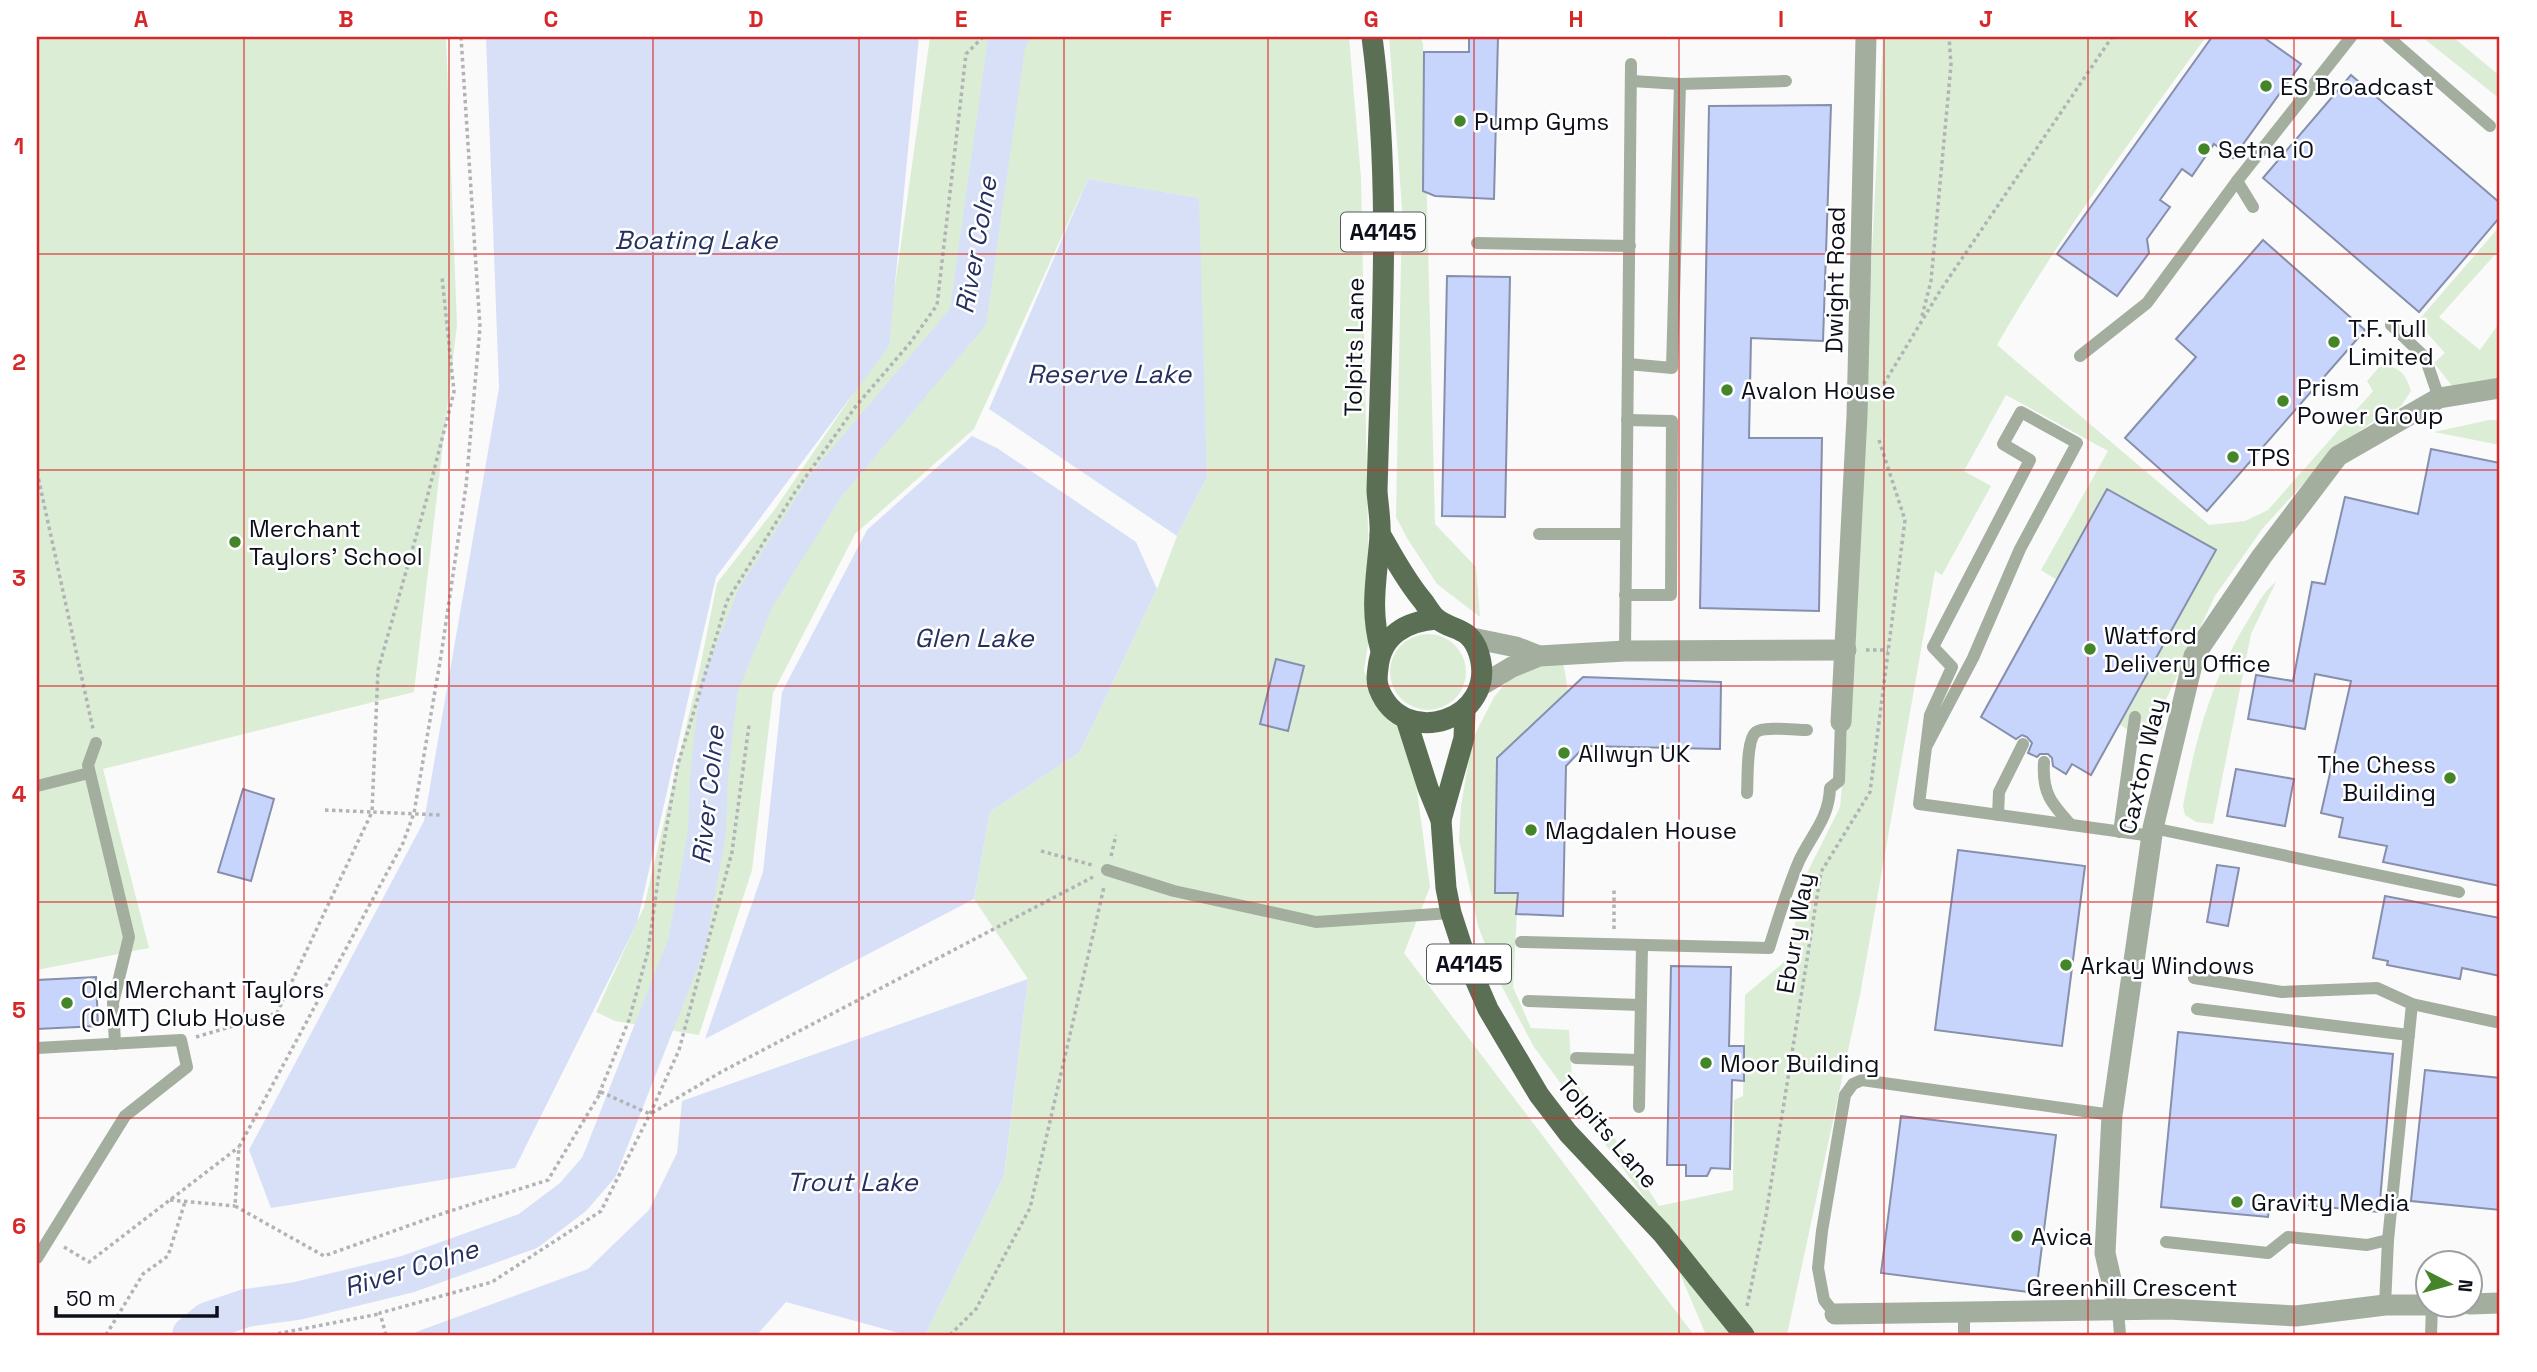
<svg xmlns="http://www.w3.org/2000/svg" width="2537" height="1372" font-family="'Space Grotesk',sans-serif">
  <rect width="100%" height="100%" fill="#fafafa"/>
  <g fill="#dbeed5">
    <polygon points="37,37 446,37 457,325 414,692 103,769 149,948 37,970"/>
    <polygon points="930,37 1349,37 1361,177 1370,631 1364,670 1373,700 1400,729 1415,776 1430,887 1404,953 1694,1335 925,1335 1004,1176 1028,979 974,899 990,812 1080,752 1157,589 1177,536 1207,477 1198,198 1088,179 974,429 855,534 773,693 752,870 699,1035 615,1021 596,1012 644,907 699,672 717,583 775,509 853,394 895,286"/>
    <polygon points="1389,37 1420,37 1423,43 1435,524 1476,567 1480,617 1437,584 1407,538 1396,517 1402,208"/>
    <path d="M1883 37H2206C2133 137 2059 237 1997 345L2209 525 2245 521 2268 510 2373 391 2367 381 2381 365C2399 366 2406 374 2411 391L2401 406 2369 424 2333 451 2263 528 2215 596 2162 708 2164 725 2153 745 2120 725 2216 550 2107 490 2057 580 2041 570 2108 451 2006 395 1964 471 1991 486 1942 575 1935 571 1860 995 1787 1335H1706L1652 1208 1534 1047 1500 983 1478 926 1459 840 1461 806 1468 764 1475 734 1494 697 1509 679 1527 666 1563 661 1568 691 1497 758 1496 893H1518L1513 987 1531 1028 1569 1030 1572 1078 1597 1111 1659 1206 1733 1190 1734 1100 1743 1096 1745 995 1790 957 1801 885 1840 807 1855 652 1866 367Z"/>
    <polygon points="2422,37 2453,37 2500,76 2500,99"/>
    <polygon points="2500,226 2500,249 2439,317 2480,350 2500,322 2500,388 2452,386 2434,363 2445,353 2417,322"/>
    <polygon points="2489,420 2500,420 2500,445 2434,432"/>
    <path d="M2276 582 2251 634 2213 824 2196 822 2185 815 2183 806C2196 737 2212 677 2250 617 2257 605 2264 591 2276 582Z"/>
    <circle cx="1428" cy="672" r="38"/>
  </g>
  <g fill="#d8e0f8">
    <polygon points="486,37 919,37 889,346 716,577 637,923 515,1168 271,1208 249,1150 424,821 499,388"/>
    <polygon points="1088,179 1199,198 1207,477 1177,536 989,409"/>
    <polygon points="972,436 997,448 1136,542 1157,589 1080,752 990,812 974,899 705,1039 763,872 782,692 867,530"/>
    <polygon points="1028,979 1004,1176 925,1335 906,1335 786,1302 757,1335 416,1335 416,1332 588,1269 649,1210 677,1153 682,1101"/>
  </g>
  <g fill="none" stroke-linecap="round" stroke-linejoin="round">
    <polyline stroke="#d8e0f8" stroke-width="38" points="191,1335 208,1321 246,1308 297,1301 408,1274 528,1231 573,1197 599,1167 687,943 707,832 709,776 719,688 755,599 827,484 968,317 1007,40 1010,37"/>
  </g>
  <g fill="#c7d4fb" stroke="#868fab" stroke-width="2">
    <polygon points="1469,37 1498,37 1494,199 1435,196 1423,191 1424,52 1469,52"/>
    <polygon points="2212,37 2263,37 2301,64 2233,158 2214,144 2192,176 2182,169 2160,200 2170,207 2147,239 2149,253 2117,296 2057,254"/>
    <polygon points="2351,75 2500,203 2500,217 2419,312 2263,178"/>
    <polygon points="1831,105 1823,341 1751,338 1749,438 1822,438 1819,611 1700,608 1709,106"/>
    <polygon points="2263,240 2365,330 2207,511 2125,438 2196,357 2176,339"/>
    <polygon points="1447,276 1510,277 1505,517 1442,516"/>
    <polygon points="2431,449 2500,463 2500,886 2383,862 2387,846 2339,837 2343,818 2321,813 2351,681 2315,674 2305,729 2248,719 2256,675 2293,681 2312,582 2325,584 2345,497 2418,514"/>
    <polygon points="2107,489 2216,550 2091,775 2072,764 2066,774 2053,766 2052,758 2048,754 2040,754 2037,757 2028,753 2032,743 2027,737 2022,735 2016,739 1981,717"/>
    <polygon points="1276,659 1304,666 1288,731 1260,724"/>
    <polygon points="1583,677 1721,682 1720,749 1585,746 1566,766 1563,916 1516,914 1518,893 1495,893 1497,758"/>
    <polygon points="2236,769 2294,779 2285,826 2227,816"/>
    <polygon points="243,789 274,799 251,881 218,872"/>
    <polygon points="1958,850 2085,866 2062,1046 1935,1030"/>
    <polygon points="2217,865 2239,868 2228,926 2207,922"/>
    <polygon points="2385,896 2500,918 2500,976 2462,968 2460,979 2387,965 2388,961 2373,958"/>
    <polygon points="1671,966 1731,967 1729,1046 1744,1046 1744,1081 1732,1080 1730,1169 1711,1168 1707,1176 1686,1176 1686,1165 1667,1165"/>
    <polygon points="96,977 98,1026 37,1029 37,980"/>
    <polygon points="2178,1032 2393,1054 2379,1212 2270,1202 2268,1217 2161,1207"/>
    <polygon points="2425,1070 2500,1078 2500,1210 2411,1201"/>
    <polygon points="1901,1116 2056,1135 2036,1293 1881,1273"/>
  </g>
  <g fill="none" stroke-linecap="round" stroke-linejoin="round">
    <g stroke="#b2b3b6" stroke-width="3.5" stroke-dasharray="3.5 3.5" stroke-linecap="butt">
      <polyline points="461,37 480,327 466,486 441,656 414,813 403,843 239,1147 235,1206 324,1256 444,1213 548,1180 601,1092 650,1114"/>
      <polyline points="1922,316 1931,281 1951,65 1949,37"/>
      <polyline points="1880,390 1940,291 2112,37"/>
      <polyline points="37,472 93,729"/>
      <polyline points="1866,650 1888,650"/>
      <polyline points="325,810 372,812 378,670 427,498 454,392 442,277"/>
      <polyline points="1041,851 1092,865"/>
      <polyline points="1111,856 1116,835"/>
      <polyline points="1614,929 1614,889"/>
      <polyline points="196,1037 277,1013 372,812 441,815"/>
      <polyline points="599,1094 629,1020 648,951 662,852 678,764 727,601 795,492 856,406 910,343 937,305 966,54 983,37"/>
      <polyline points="652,1113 721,1072 1093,877"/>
      <polyline points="170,1200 235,1206"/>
      <polyline points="64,1247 89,1262 239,1147"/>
      <polyline points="1747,1306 1766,1215 1821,872 1870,792 1905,520 1878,437"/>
      <polyline points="106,1335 143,1274 168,1256 185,1202"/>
      <polyline points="271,1335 379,1314"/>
      <polyline points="386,1335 380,1313 492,1282 601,1211 650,1114 679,1050 732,852 749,725"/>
      <polyline points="950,1335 976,1309 1030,1208 1104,887"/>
    </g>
    <g stroke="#a3ae9f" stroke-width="12">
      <polyline points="2388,37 2490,126"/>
      <polyline points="1632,81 1680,84 1786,81"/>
      <polyline points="2253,207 2237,181 2351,37"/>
      <polyline points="1477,243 1630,246"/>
      <polyline points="2391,325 2425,357 2439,398"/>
      <polyline points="2080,356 2147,303 2237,181"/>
      <polyline points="1628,364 1672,368 1680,84"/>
      <polyline points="1539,534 1626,534"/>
      <polyline points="1625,595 1671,595 1672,421 1627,420"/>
      <polyline points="1625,651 1631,64"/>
      <polyline points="96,743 88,765 129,937 113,1003 115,1044"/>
      <polyline points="1926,747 1973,658 2020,549 2077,443 2021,412 2003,444 2030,460 1933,647 1952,667 1930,715 1919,804 2152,836"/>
      <path d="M2044 762C2042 793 2051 803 2071 825"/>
      <polyline points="37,786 89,773"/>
      <path d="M1747 793C1748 780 1746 740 1756 732 1764 726 1795 730 1807 730"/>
      <polyline points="1998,815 1999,792 2023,744"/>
      <polyline points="2153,828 2459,892"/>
      <polyline points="2119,832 2135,717"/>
      <polyline points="1107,870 1174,891 1316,922 1451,913"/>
      <path d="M1521 942 1769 948C1778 919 1787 889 1799 861 1811 835 1829 819 1830 788L1839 781 1841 722"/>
      <polyline points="2194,978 2282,992 2377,988 2412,1004 2388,1240 2385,1305"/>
      <polyline points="1528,1001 1640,1005"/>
      <polyline points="2412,1004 2500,1023"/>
      <polyline points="2197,1009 2409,1035"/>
      <polyline points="37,1048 181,1040 187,1067 125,1116 37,1258"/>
      <polyline points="1576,1058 1639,1060"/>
      <polyline points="1639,1107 1642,946"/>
      <polyline points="2166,1242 2268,1253 2288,1237 2367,1245 2388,1240"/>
      <polyline points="2118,1310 2120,1335"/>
      <polyline points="1835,1314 1824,1300 1818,1268 1822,1231 1845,1095 1853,1084 1862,1080 2112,1115"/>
      <polyline points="1964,1314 1964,1335"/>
      <polyline points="2431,1335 2432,1306"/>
    </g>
    <g stroke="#a3ae9f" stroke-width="21">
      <polyline points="1472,638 1516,647 1539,656"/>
      <polyline points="1480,686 1512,667 1539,656 1625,651 1846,650"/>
      <polyline points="1841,722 1857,416 1866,37"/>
      <polyline points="2470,1304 2500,1303"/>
      <polyline points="2118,1310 2105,1253 2112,1115 2153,828 2194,656 2262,556 2338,456 2439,398 2500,388"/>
      <polyline points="1835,1314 2168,1309 2296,1316 2385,1305 2428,1305"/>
    </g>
    <g stroke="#5b6f55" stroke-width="21">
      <path d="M1372 37C1392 187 1381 340 1377 491 1378 506 1381 521 1380 536 1377 578 1369 608 1381 651"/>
      <path d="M1380 534C1395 559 1404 578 1423 601 1427 606 1431 614 1436 618 1452 632 1470 625 1479 654 1499 720 1403 751 1379 689 1376 682 1377 675 1378 668 1381 635 1407 621 1437 619"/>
      <polyline points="1406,719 1428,788 1441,820 1446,888 1451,913 1465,956 1488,1009 1539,1095 1568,1133 1662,1233 1698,1278"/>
      <polyline points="1441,820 1464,738 1465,711"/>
    </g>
    <polyline stroke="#5b6f55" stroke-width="21" points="1698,1278 1744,1335"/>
  </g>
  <path fill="none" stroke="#d62828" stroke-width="2" stroke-opacity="0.55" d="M244 37V1335M449 37V1335M653 37V1335M859 37V1335M1064 37V1335M1268 37V1335M1474 37V1335M1679 37V1335M1884 37V1335M2088 37V1335M2294 37V1335M37 254H2500M37 470H2500M37 686H2500M37 902H2500M37 1118H2500"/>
  <g fill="#438528" stroke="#fff" stroke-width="2.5">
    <circle cx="2266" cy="86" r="7"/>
    <circle cx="1460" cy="121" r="7"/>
    <circle cx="2204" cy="149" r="7"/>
    <circle cx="2334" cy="342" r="7"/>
    <circle cx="1727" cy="390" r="7"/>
    <circle cx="2283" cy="401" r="7"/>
    <circle cx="2233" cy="457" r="7"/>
    <circle cx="235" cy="542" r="7"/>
    <circle cx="2090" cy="649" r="7"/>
    <circle cx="1564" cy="753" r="7"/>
    <circle cx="2450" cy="778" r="7"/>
    <circle cx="1531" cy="830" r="7"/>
    <circle cx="2066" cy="965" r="7"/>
    <circle cx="67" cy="1003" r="7"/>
    <circle cx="1706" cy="1063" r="7"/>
    <circle cx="2237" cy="1202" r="7"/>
    <circle cx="2017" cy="1236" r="7"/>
  </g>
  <g text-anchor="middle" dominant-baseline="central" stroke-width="5" stroke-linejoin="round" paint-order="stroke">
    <g fill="#fff" stroke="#55575e" stroke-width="2">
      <rect x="1341" y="212.5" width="84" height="39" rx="5"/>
      <rect x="1427" y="944.5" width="84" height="39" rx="5"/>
    </g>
    <g font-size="23" font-weight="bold" fill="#0c0f19">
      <text x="1383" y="232">A4145</text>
      <text x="1469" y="964">A4145</text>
    </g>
    <g font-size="24" fill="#0c0f19" stroke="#fff" text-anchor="start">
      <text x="2280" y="86">ES Broadcast</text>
      <text x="1474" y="121">Pump Gyms</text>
      <text x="2218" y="149">Setna iO</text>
      <text x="2348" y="328">T.F. Tull<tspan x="2348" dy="28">Limited</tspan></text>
      <text x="2297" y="387">Prism<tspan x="2297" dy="28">Power Group</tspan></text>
      <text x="1741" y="390">Avalon House</text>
      <text x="2247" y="457">TPS</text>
      <text x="249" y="528">Merchant<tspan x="249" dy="28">Taylors' School</tspan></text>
      <text x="2104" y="635">Watford<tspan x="2104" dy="28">Delivery Office</tspan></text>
      <text x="1578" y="753">Allwyn UK</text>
      <text x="2436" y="764" text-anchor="end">The Chess<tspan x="2436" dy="28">Building</tspan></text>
      <text x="1545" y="830">Magdalen House</text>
      <text x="2080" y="965">Arkay Windows</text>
      <text x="81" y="989">Old Merchant Taylors<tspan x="81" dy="28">(OMT) Club House</tspan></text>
      <text x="1720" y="1063">Moor Building</text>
      <text x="2251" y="1202">Gravity Media</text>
      <text x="2031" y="1236">Avica</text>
    </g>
    <g font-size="24" fill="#0c0f19" stroke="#fff">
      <text transform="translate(1835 280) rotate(-89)">Dwight Road</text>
      <text transform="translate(1354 347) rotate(-89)">Tolpits Lane</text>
      <text transform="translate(2142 766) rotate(-77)">Caxton Way</text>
      <text transform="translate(1795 933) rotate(-80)">Ebury Way</text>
      <text transform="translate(1608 1132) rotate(49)">Tolpits Lane</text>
      <text x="2132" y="1287">Greenhill Crescent</text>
    </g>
    <g font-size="26" font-style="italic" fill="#253060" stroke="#fff">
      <text x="696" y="240">Boating Lake</text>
      <text transform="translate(976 245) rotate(-80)">River Colne</text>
      <text x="1109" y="374">Reserve Lake</text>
      <text x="974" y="638">Glen Lake</text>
      <text transform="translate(708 795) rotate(-84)">River Colne</text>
      <text x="852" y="1182">Trout Lake</text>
      <text transform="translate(411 1268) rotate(-17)">River Colne</text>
    </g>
  </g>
  <rect width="2537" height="1372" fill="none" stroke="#ffffff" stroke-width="77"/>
  <g transform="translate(2449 1284) rotate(96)"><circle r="33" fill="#ffffff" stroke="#9e9fa3" stroke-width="2"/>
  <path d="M0-5L12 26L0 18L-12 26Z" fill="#438528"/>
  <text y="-10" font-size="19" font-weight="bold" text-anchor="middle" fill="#0c0f19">N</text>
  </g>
  <path d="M56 1306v10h161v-10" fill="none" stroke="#0c0f19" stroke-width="3.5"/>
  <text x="66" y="1306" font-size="21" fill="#0c0f19" stroke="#ffffff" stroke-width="5" paint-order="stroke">50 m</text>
  <rect x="38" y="38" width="2460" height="1296" fill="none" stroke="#d62828" stroke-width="2.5"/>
  <g font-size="23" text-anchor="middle" font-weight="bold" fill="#d62828">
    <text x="141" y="27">A</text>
    <text x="346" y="27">B</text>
    <text x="551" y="27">C</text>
    <text x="756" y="27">D</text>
    <text x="961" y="27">E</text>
    <text x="1166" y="27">F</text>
    <text x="1371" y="27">G</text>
    <text x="1576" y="27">H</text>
    <text x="1781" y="27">I</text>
    <text x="1986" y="27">J</text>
    <text x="2191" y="27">K</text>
    <text x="2396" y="27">L</text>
    <text x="19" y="154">1</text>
    <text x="19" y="370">2</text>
    <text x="19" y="586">3</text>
    <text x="19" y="802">4</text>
    <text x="19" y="1018">5</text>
    <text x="19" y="1234">6</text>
  </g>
</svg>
